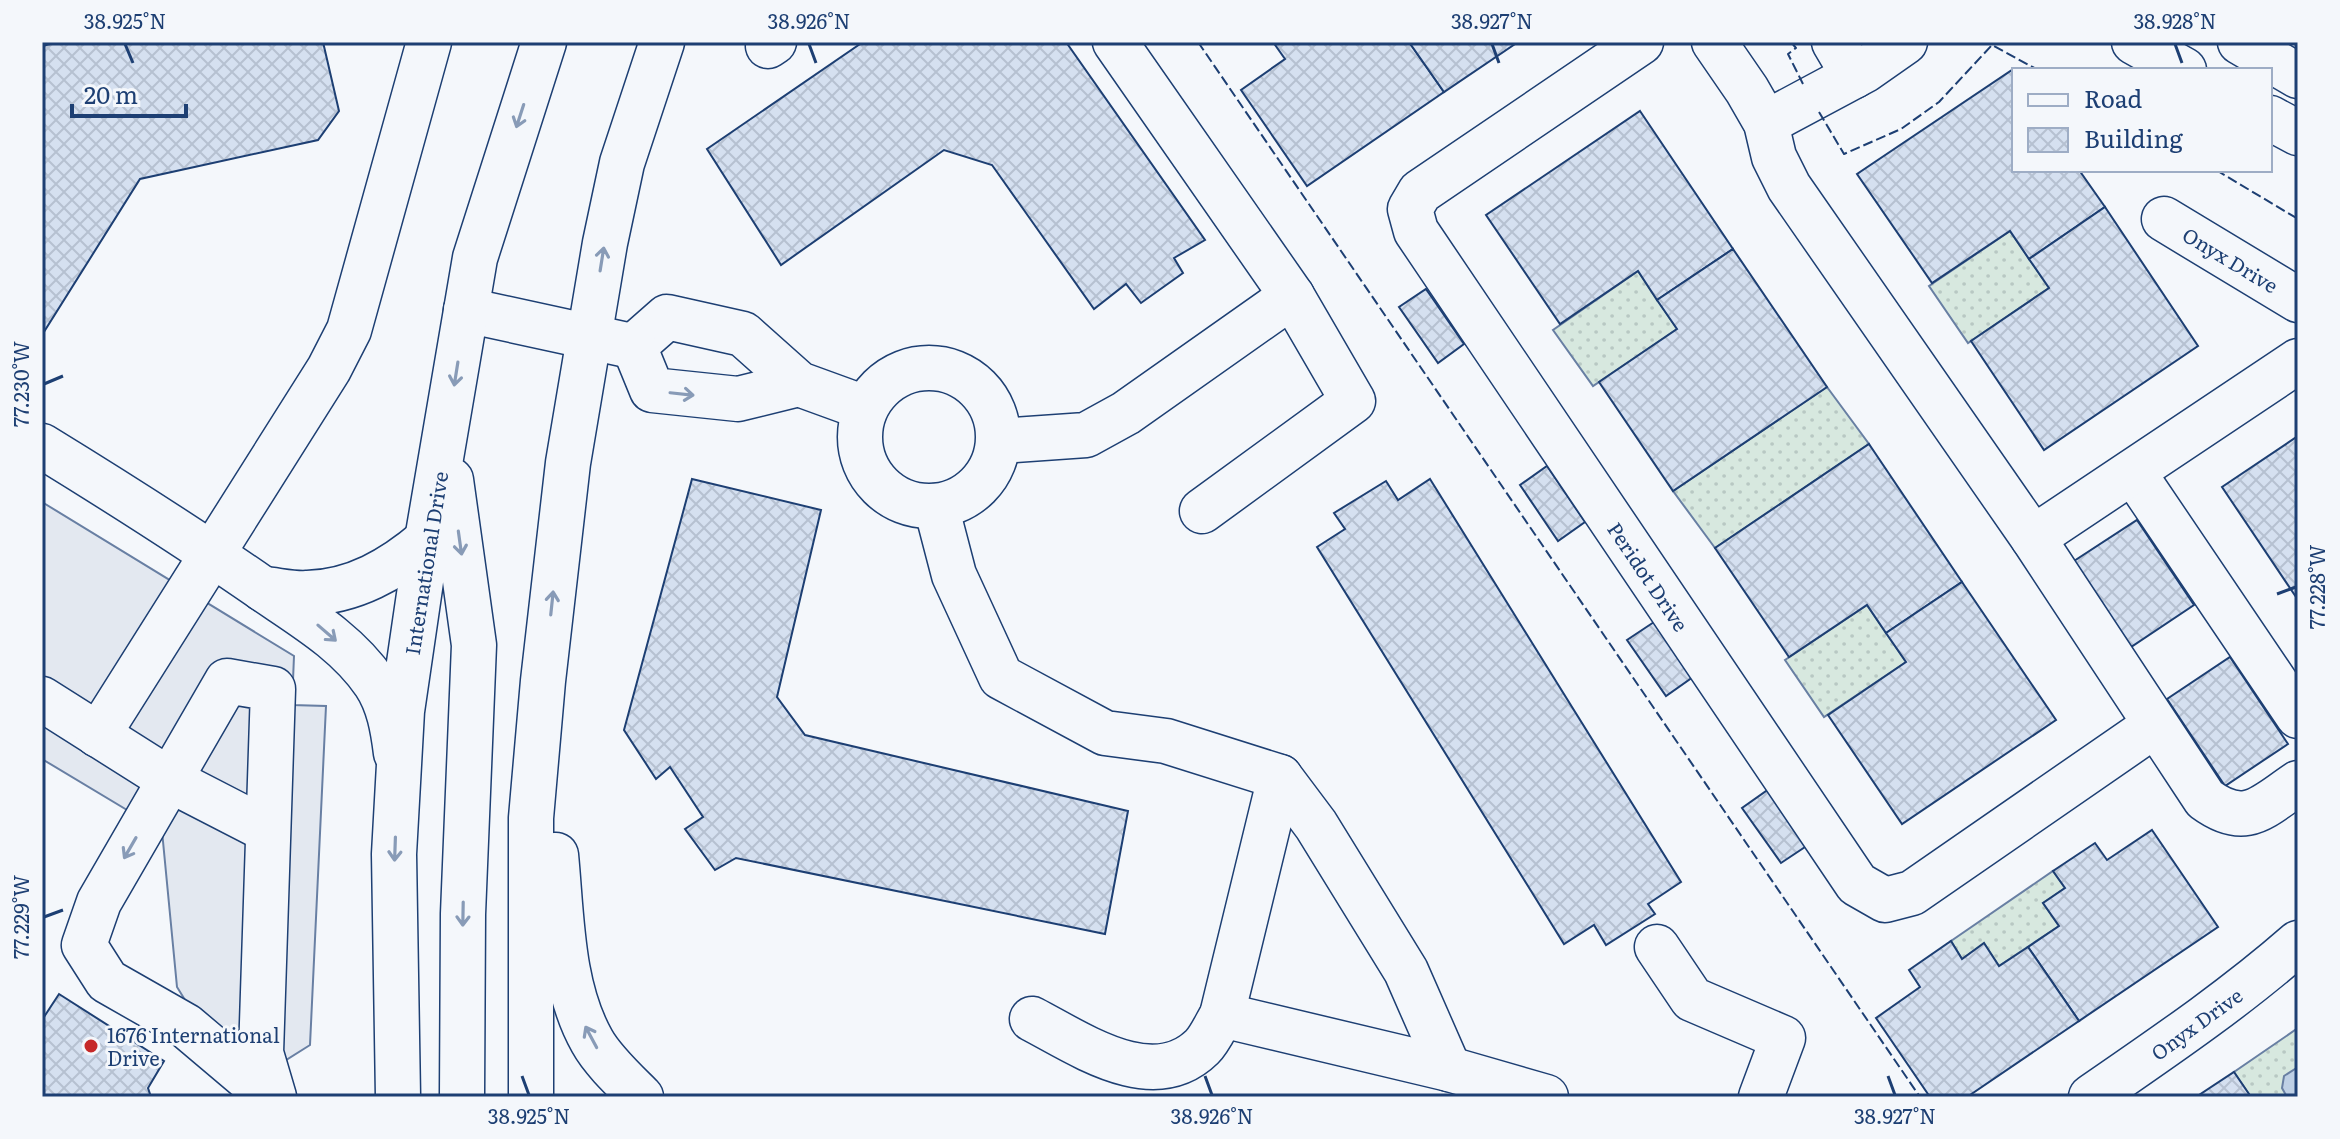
<svg xmlns="http://www.w3.org/2000/svg" width="2340" height="1139" font-family="Literata,serif">
  <defs>
    <pattern id="grass-dots" width="8" height="8" patternUnits="userSpaceOnUse" patternTransform="scale(2)"><rect width="8" height="8" fill="#d7e8df"/><path d="M2 2h.1M6 6h.1" fill="none" stroke="#b8c8c3" stroke-width="1.8" stroke-linecap="round"/></pattern>
    <pattern id="building-cross-hatch" width="8" height="8" patternUnits="userSpaceOnUse" patternTransform="scale(2)"><rect width="8" height="8" fill="#d5e0f0"/><path d="M0 0l8 8M0 8l8-8" fill="none" stroke="#b6c1d1"/></pattern>
  </defs>
  <rect width="100%" height="100%" fill="#f4f7fb"/>
  <g fill="url(#grass-dots)" stroke="#687fa3" stroke-width="2">
    <polygon points="2010,231 2049,288 1968,343 1929,286"/>
    <polygon points="1638,271 1677,329 1593,386 1553,330"/>
    <polygon points="1827,387 1869,444 1715,548 1673,491"/>
    <polygon points="1867,605 1906,662 1824,717 1785,660"/>
    <polygon points="2053,871 2065,888 2043,903 2059,926 1999,966 1984,944 1962,959 1951,941"/>
    <polygon points="2298,1028 2298,1097 2251,1097 2234,1072"/>
  </g>
  <polygon fill="#e3e8f0" stroke="#687fa3" stroke-width="2" points="42,502 294,656 292,705 326,706 310,1045 240,1089 177,987 162,831 42,759"/>
  <polygon fill="#bed0e5" stroke="#687fa3" stroke-width="2" points="2298,1067 2298,1097 2287,1097 2282,1088 2284,1076"/>
  <g fill="url(#building-cross-hatch)" stroke="#1d3f73" stroke-width="2">
    <polygon points="59,42 323,42 339,111 318,140 140,179 42,335 42,46"/>
    <polygon points="863,42 1066,42 1205,240 1174,258 1183,273 1141,303 1126,284 1094,309 992,165 944,150 781,265 707,149"/>
    <polygon points="1273,42 1409,42 1444,92 1307,186 1241,90 1285,59"/>
    <polygon points="1409,42 1518,42 1444,92"/>
    <polygon points="2012,70 2014,73 2014,170 2079,170 2105,207 2029,259 2010,231 1932,283 1857,174"/>
    <polygon points="1640,111 1733,249 1657,300 1638,271 1560,324 1486,215"/>
    <polygon points="2105,207 2198,346 2044,450 1971,341 2049,288 2029,259"/>
    <polygon points="1733,249 1827,387 1673,491 1599,382 1677,329 1657,300"/>
    <polygon points="1426,289 1464,344 1438,363 1399,307"/>
    <polygon points="2298,436 2298,595 2296,597 2222,487"/>
    <polygon points="1869,444 1962,582 1886,633 1867,605 1789,657 1715,548"/>
    <polygon points="1547,466 1585,522 1558,541 1520,485"/>
    <polygon points="692,479 821,510 777,697 805,735 1128,811 1105,934 736,858 715,870 685,829 703,817 670,767 656,779 624,730"/>
    <polygon points="1430,479 1681,882 1648,904 1655,914 1606,945 1594,925 1564,944 1317,547 1345,529 1334,513 1386,481 1398,500"/>
    <polygon points="2137,520 2194,605 2131,647 2074,561"/>
    <polygon points="1962,582 2056,720 1902,824 1828,715 1906,662 1886,633"/>
    <polygon points="1654,622 1693,677 1666,696 1627,640"/>
    <polygon points="2230,657 2288,744 2225,786 2167,699"/>
    <polygon points="1769,789 1808,845 1781,863 1742,808"/>
    <polygon points="2152,830 2218,927 2079,1021 2028,947 2059,926 2043,903 2065,888 2053,871 2095,843 2107,860"/>
    <polygon points="1951,941 1962,959 1984,943 1999,966 2028,947 2079,1021 1967,1097 1930,1097 1876,1018 1920,987 1909,970"/>
    <polygon points="59,994 164,1061 148,1088 151,1097 42,1097 42,1020"/>
    <polygon points="2234,1072 2251,1097 2196,1097"/>
  </g>
  <g fill="none" stroke-linecap="round" stroke-linejoin="round">
    <g stroke="#1d3f73" stroke-width="47">
      <g id="minor">
        <polyline points="1115,42 1292,296 1353,401 1202,511"/>
        <polyline points="1641,42 1420,192 1410,209 1416,231 1857,884 1885,900 1912,893 2155,725"/>
        <path d="M1714 42 1747 90 1766 123 1774 157 1789 187 2033 538 2205 799C2246 829 2262 807 2298 783"/>
        <polyline points="1834,42 1854,76"/>
        <polyline points="2134,42 2184,70"/>
        <polyline points="2240,42 2298,76"/>
        <polyline points="768,46 774,42"/>
        <polyline points="2270,118 2298,133"/>
        <polyline points="1766,123 1865,70 1905,42"/>
        <polyline points="2164,219 2298,300"/>
        <polyline points="466,310 627,345"/>
        <polyline points="634,346 667,317 743,334 799,384 865,408"/>
        <polyline points="634,346 652,390 738,399 799,384"/>
        <circle cx="929" cy="437" r="69"/>
        <polyline points="999,441 1086,435 1126,413 1292,296"/>
        <path d="M42 446C117 492 191 539 263 589 304 617 347 642 375 683 389 704 393 729 396 753"/>
        <polyline points="2133,472 2298,716"/>
        <polyline points="936,506 954,575 1001,677 1105,733 1166,741 1280,777 1316,825 1406,971 1449,1069"/>
        <polyline points="2033,538 2298,361"/>
        <path d="M263 589C277 590 293 594 307 593 354 592 393 569 427 540"/>
        <polyline points="42,699 170,780 267,830"/>
        <polyline points="98,735 329,369 349,330 429,42"/>
        <polyline points="1657,947 1692,999 1783,1038 1761,1097"/>
        <polyline points="1222,1015 1449,1069 1546,1097"/>
        <path d="M1032 1019C1080 1044 1153 1095 1202 1047 1210 1039 1216 1025 1222 1015L1280 777"/>
        <polyline points="270,1097 186,1026 107,981 84,945 99,902 227,681 273,689 261,1053 274,1097"/>
        <path d="M2091 1097C2162 1048 2233 1000 2298 943"/>
      </g>
    </g>
    <g stroke="#1d3f73" stroke-width="47">
      <g id="major">
        <polyline points="451,480 474,645 463,914 462,1097"/>
        <path d="M556 855C562 916 561 986 592 1041 603 1061 625 1081 641 1097"/>
        <polyline points="398,1097 394,854 402,711 427,540 475,258 544,42"/>
        <polyline points="531,1097 531,818 543,681 568,463 605,243 622,163 662,42"/>
      </g>
    </g>
    <use href="#minor" stroke="#f4f7fb" stroke-width="44"/>
    <use href="#major" stroke="#f4f7fb" stroke-width="44"/>
    <g stroke="#1d3f73" stroke-width="2" stroke-dasharray="10 4" stroke-linecap="butt">
      <polyline points="1198,42 1920,1097"/>
      <polyline points="1791,42 1796,48 1788,54 1803,84"/>
      <polyline points="1819,112 1844,154 1901,129 1939,102 1992,45 2038,70"/>
      <polyline points="2216,170 2298,219"/>
    </g>
  </g>
  <defs><path id="oneway-shaft" d="M-6 0H5M1.5-3L5.5 0L1.5 3" fill="none" stroke-width="1.6" stroke-linecap="round" stroke-linejoin="round" transform="scale(2)"/></defs>
  <g stroke="#889bb7">
    <use href="#oneway-shaft" transform="translate(520 116) rotate(108)"/>
    <use href="#oneway-shaft" transform="translate(602 259) rotate(-81)"/>
    <use href="#oneway-shaft" transform="translate(456 374) rotate(99)"/>
    <use href="#oneway-shaft" transform="translate(682 394) rotate(6)"/>
    <use href="#oneway-shaft" transform="translate(460 543) rotate(82)"/>
    <use href="#oneway-shaft" transform="translate(552 603) rotate(-84)"/>
    <use href="#oneway-shaft" transform="translate(327 633) rotate(41)"/>
    <use href="#oneway-shaft" transform="translate(130 848) rotate(120)"/>
    <use href="#oneway-shaft" transform="translate(395 849) rotate(92)"/>
    <use href="#oneway-shaft" transform="translate(463 914) rotate(91)"/>
    <use href="#oneway-shaft" transform="translate(591 1037) rotate(-118)"/>
  </g>
  <path fill="none" stroke="#1d3f73" stroke-width="3" d="M125 44 133 63M809 44 816 63M1492 44 1499 63M2175 44 2182 63M44 384 63 376M2277 594 2296 587M44 917 63 910M522 1076 529 1095M1205 1076 1212 1095M1888 1076 1895 1095"/>
  <circle fill="#c62828" stroke="#f4f7fb" stroke-width="3" cx="91" cy="1046" r="8"/>
  <g text-anchor="middle" dominant-baseline="central" stroke-width="6" stroke-linejoin="round" paint-order="stroke">
    <g font-size="20" fill="#1d3f73" stroke="#f4f7fb">
      <text transform="translate(2231 259) rotate(31)">Onyx Drive</text>
      <text transform="translate(425 563) rotate(-81)">International Drive</text>
      <text transform="translate(1649 576) rotate(56)">Peridot Drive</text>
      <text transform="translate(2196 1023) rotate(-36)">Onyx Drive</text>
    </g>
    <g font-size="20" fill="#1d3f73" stroke="#f4f7fb" text-anchor="start">
      <text x="107" y="1034">1676 International<tspan x="107" dy="23">Drive</tspan></text>
    </g>
  </g>
  <rect width="2340" height="1139" fill="none" stroke="#f4f7fb" stroke-width="88"/>
  <rect x="2012" y="68" width="260" height="104" fill="#f4f7fb" stroke="#9eadc5" stroke-width="2"/>
  <rect x="2028" y="94" width="40" height="12" fill="#f4f7fb" stroke="#9eadc5" stroke-width="2"/>
  <text x="2084" y="108" font-size="24" fill="#1d3f73">Road</text>
  <rect x="2028" y="128" width="40" height="24" fill="url(#building-cross-hatch)" stroke="#9eadc5" stroke-width="2"/>
  <text x="2084" y="148" font-size="24" fill="#1d3f73">Building</text>
  <path d="M72 104v12h114v-12" fill="none" stroke="#1d3f73" stroke-width="4"/>
  <text x="84" y="104" font-size="24" fill="#1d3f73" stroke="#f4f7fb" stroke-width="6" paint-order="stroke">20 m</text>
  <rect x="44" y="44" width="2252" height="1051" fill="none" stroke="#1d3f73" stroke-width="3"/>
  <g font-size="20" text-anchor="middle" fill="#1d3f73">
    <text x="125" y="29">38.925°N</text>
    <text x="809" y="29">38.926°N</text>
    <text x="1492" y="29">38.927°N</text>
    <text x="2175" y="29">38.928°N</text>
    <text transform="translate(22 384) rotate(-90)" y="7">77.230°W</text>
    <text transform="translate(2318 587) rotate(-90)" y="7">77.228°W</text>
    <text transform="translate(22 917) rotate(-90)" y="7">77.229°W</text>
    <text x="529" y="1124">38.925°N</text>
    <text x="1212" y="1124">38.926°N</text>
    <text x="1895" y="1124">38.927°N</text>
  </g>
</svg>
